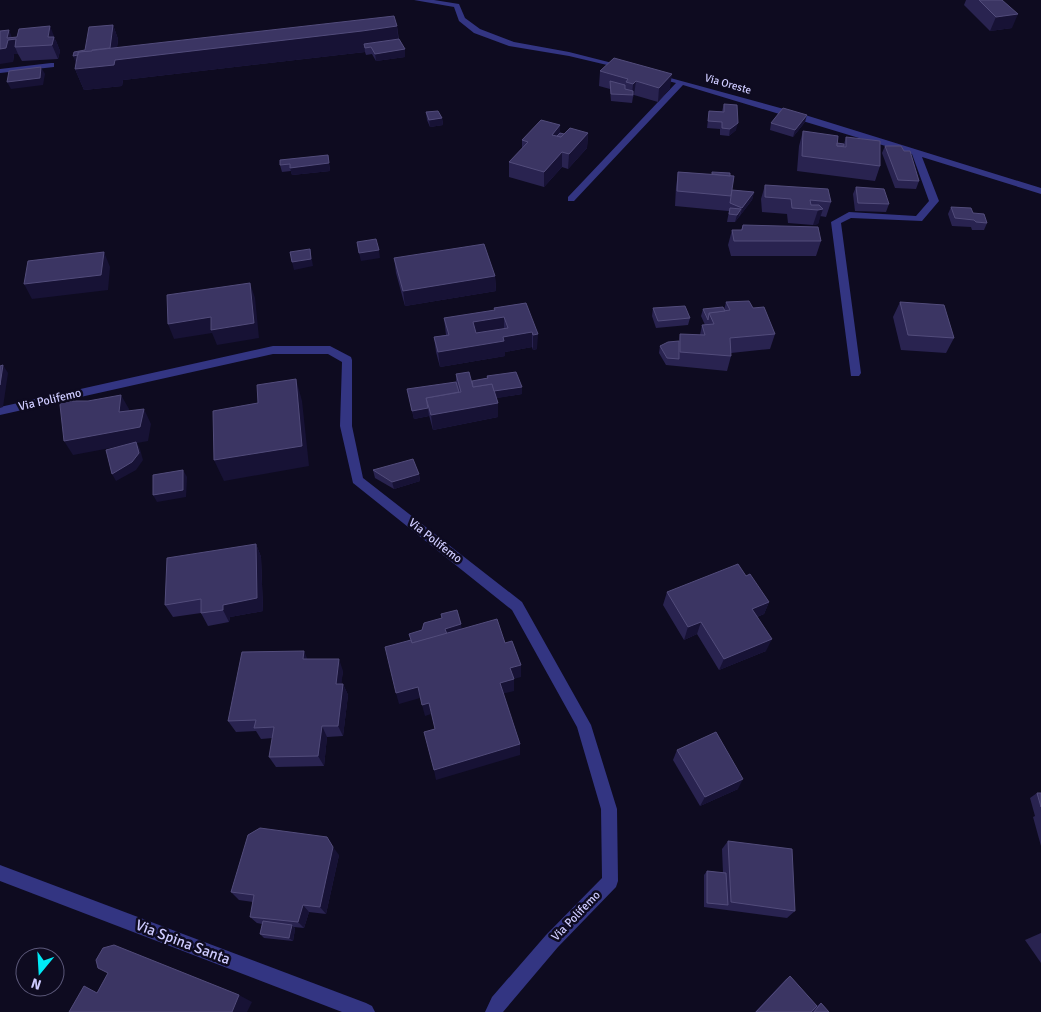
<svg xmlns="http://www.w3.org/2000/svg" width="1041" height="1012" font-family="Signika,sans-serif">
  <rect width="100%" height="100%" fill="#0e0b20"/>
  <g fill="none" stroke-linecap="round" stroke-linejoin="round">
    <g fill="#333582" fill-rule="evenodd">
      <polygon points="414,0 434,0 459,4 465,18 480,29 514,42 569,52 628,67 624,69 569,56 509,46 474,33 459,21 454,7"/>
      <polygon points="51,63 54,63 54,67 0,73 0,69"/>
      <polygon points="652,73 802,114 1041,188 1041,194 922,157 939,201 922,221 851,218 841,223 861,373 859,376 851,376 831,222 849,212 916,216 929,201 912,154 683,85 574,201 568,201 568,197 676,83 652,77"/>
      <polygon points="273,346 330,346 351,357 352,360 352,426 363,478 522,602 591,725 617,809 618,881 616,887 558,947 503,1012 485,1012 492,997 546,935 602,878 601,809 577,727 512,610 353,483 340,426 342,362 328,354 273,354 0,415 0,407"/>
      <polygon points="0,865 366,1003 372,1006 375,1012 342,1012 0,881"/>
    </g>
  </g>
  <g fill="#292350">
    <polygon points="966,0 1002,0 1012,28 990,31 964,5"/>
    <polygon points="113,25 118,39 117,48 397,26 399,40 405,49 405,57 376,61 372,54 366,55 365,52 123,80 122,86 84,90 75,69 76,64 85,50"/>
    <polygon points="12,37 56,40 56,41 60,51 58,59 22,61 18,54 14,54 13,62"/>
    <polygon points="600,71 670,88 658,102 634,95 633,97 632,103 611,101 610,89 599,86"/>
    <polygon points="724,104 736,130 729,136 720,135 720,129 707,128 709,111 722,111"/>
    <polygon points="426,112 442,118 443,125 430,127 427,120"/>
    <polygon points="805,122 793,137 770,130 771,123"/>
    <polygon points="560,125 560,133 564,134 588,133 587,148 568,169 562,167 544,187 509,177 509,162 522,149 522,140"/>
    <polygon points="803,131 837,143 844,144 846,137 880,166 875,181 797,171 799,146"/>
    <polygon points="885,146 919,181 916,189 895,188 882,153"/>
    <polygon points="328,155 330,171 292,175 291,171 282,172 280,165"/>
    <polygon points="678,172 730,176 732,190 754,192 752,200 735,222 727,222 729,211 728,211 675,206 676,187"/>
    <polygon points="765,185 831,202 826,217 820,216 818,224 813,225 788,223 787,214 762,212 761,199"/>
    <polygon points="856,187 889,204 886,212 855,211 853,194"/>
    <polygon points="951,207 973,213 987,223 984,230 972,230 971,227 952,226 948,214"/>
    <polygon points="743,225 821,241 816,256 731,256 728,245 732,230 741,230"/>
    <polygon points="394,258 495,276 496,291 405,306 396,273"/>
    <polygon points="726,302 753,308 775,334 770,349 731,353 731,356 727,371 666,365 659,353 660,346 679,341 680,334 700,335 702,325 705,325 701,316 703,309 724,310"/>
    <polygon points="900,302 954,338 946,353 901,350 893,317"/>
    <polygon points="526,303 537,349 533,350 532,347 505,352 505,356 440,367 436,352 434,337 446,335 444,318 495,311 494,308"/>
    <polygon points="653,308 690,318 688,325 656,328 652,316"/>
    <polygon points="456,374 472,381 487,378 487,376 522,387 522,394 496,398 498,403 498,417 433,430 429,415 429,416 414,419 407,389 456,382"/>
    <polygon points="373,470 419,474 420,481 394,489 375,478"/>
    <polygon points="256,544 261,557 263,611 230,617 229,622 208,626 201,613 173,617 165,605"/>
    <polygon points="746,576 769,602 764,614 757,617 766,651 719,670 697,634 684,640 663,605 667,592"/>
    <polygon points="308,659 343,671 341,684 343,684 348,695 343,736 327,737 324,766 276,767 269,757 273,738 261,739 256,731 236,732 228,721"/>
    <polygon points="677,750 738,789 700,806 673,760"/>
    <polygon points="1037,793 1041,793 1041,846 1033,817 1035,816 1030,798"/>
    <polygon points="728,841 795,911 787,918 704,907 704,875 707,871 723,873 722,849"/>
    <polygon points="339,855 326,914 309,912 304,928 294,927 295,929 293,941 264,938 260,934 262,924 257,923 250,917 253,902 239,900 231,892"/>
    <polygon points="1041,933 1041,963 1025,940"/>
    <polygon points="790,976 817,1006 821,1003 829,1012 755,1012 786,979"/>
  </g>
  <g fill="#171235">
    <polygon points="1018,14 1012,28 990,31 996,17"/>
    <polygon points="113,25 118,39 115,60 397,26 399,47 371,47 364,44 365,52 123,80 122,86 84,90 75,69 78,69 73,56 91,53 98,64 110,48"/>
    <polygon points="50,26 60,51 58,59 52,45 48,37"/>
    <polygon points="9,30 13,40 16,39 15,47 18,54 14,54 13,62 0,64 0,49 7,38"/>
    <polygon points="405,49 405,57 376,61 375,54"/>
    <polygon points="41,67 45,74 43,85 11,89 7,82"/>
    <polygon points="672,74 670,88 658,102 659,88"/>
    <polygon points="636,81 634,95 633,97 633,95 632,95 633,84"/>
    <polygon points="807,115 805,122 793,137 795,130"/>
    <polygon points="442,118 443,125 430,127 429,120"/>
    <polygon points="738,123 736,130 729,136 730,129"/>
    <polygon points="560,125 560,140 552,135"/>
    <polygon points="588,133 587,148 568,169 569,154"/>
    <polygon points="562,152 562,167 544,187 544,172"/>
    <polygon points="328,155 330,171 292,175 290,168"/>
    <polygon points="754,192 752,200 740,216 742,208"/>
    <polygon points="741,209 739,217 735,222 737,215"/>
    <polygon points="823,209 818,224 813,225 818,210"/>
    <polygon points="310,249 313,266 294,270 292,262"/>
    <polygon points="379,250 380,258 361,261 359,253"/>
    <polygon points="104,252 110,267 108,290 32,299 24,284"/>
    <polygon points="495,276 496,291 405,306 403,291"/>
    <polygon points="250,283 255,298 259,338 217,345 212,333 174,339 168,324"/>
    <polygon points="504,317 504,332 474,337 473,322"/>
    <polygon points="532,332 532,347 505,352 505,356 440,367 438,352 503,337"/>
    <polygon points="538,334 537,349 533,350 533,335"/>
    <polygon points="3,365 8,373 3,407 0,408 0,385"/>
    <polygon points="296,379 302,401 309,466 224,481 214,460"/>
    <polygon points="522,387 522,394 474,402 474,394"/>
    <polygon points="121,395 129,409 127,427 119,412"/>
    <polygon points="498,403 498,417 433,430 431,415"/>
    <polygon points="428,408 429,416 414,419 412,411"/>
    <polygon points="144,409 151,424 148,441 137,443 140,449 143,460 136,470 116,481 112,474 137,443 73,455 64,441"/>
    <polygon points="183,470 187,477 186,497 157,502 153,495"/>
    <polygon points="419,474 420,481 394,489 392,482"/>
    <polygon points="256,544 261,557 263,611 230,617 229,622 223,610 223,605"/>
    <polygon points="769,602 764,614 746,621 752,609"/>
    <polygon points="701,622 697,634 684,640 688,627"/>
    <polygon points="461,624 462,631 446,635 445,629"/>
    <polygon points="772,639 766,651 719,670 724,659"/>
    <polygon points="304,651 309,663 303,659"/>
    <polygon points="339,659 343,671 340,696 336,684"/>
    <polygon points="521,665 521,677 510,680 510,668"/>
    <polygon points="514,679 514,691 501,694 500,683"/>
    <polygon points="343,684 348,695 343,736 338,726"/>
    <polygon points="418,687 420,698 399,704 396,693"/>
    <polygon points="429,703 431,714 425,716 422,705"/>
    <polygon points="322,726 327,737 324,766 318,756"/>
    <polygon points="520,744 520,755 436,780 434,770"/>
    <polygon points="743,779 738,789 700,806 705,797"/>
    <polygon points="333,847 339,855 326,914 320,907"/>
    <polygon points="303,905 309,912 304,928 298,922"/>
    <polygon points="292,925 295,929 293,941 289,938"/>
    <polygon points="239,995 252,1002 247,1012 232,1012"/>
  </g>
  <g fill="#3b3563" stroke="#524c7b" fill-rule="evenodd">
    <polygon points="979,0 1002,0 1018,14 996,17"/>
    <polygon points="394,16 397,26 362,31 115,60 114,65 75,69 78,52"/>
    <polygon points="113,25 110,48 92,50 92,51 78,52 78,55 73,56 74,52 85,50 89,27"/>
    <polygon points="50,26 48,37 54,37 52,45 15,47 16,39 8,40 6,48 0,49 0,31 9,30 7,38 17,37 19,29"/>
    <polygon points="399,39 405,49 375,54 371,47 365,48 364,44"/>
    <polygon points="614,58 672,74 659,88 636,81 633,84 626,82 628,79 600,71"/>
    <polygon points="41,67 40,78 7,82 9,71"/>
    <polygon points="610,81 625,85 625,89 633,91 633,95 611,94"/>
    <polygon points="724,104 737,105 738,123 730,129 722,128 722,122 708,121 709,111 724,112"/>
    <polygon points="783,108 807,115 795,130 771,123"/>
    <polygon points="438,111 442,118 429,120 426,112"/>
    <polygon points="541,120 560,125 552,135 561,137 570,128 588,133 569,154 562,152 544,172 509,162 528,142 522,140"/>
    <polygon points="803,131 838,136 837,146 846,147 846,137 880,141 880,166 802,156"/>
    <polygon points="560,133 564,134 561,137 557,136"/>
    <polygon points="837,143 844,144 844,146 837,146"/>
    <polygon points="885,146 901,146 904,151 910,151 919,181 898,180"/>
    <polygon points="328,155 329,163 290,168 290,164 280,165 280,160"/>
    <polygon points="678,172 734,176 731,196 677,191"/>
    <polygon points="712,172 730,173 730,176 712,174"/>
    <polygon points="765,185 828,189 831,202 810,200 811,205 819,205 823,209 818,210 792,208 791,199 765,197"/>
    <polygon points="856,187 884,189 889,204 858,203"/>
    <polygon points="732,190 754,192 742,208 730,203"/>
    <polygon points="951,207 971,208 973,213 984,214 987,223 976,222 974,220 955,218"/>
    <polygon points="730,208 741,209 737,215 729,214"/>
    <polygon points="743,225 818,227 821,241 734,241 732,230 742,230"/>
    <polygon points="376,239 379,250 359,253 357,242"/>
    <polygon points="484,244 495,276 403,291 394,258"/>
    <polygon points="310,249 311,259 292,262 290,252"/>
    <polygon points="104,252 101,275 24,284 28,261"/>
    <polygon points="250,283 254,323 211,330 211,317 168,324 167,295"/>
    <polygon points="749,301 753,308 764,307 775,334 730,338 731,356 680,352 680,334 705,335 702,325 714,324 709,313 730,310 726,302"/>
    <polygon points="900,302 944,305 954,338 908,335"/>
    <path d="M526 303 538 334 533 335 532 332 503 337 504 341 438 352 434 337 449 335 444 318 495 310 494 308ZM504 317 508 328 476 333 473 322Z"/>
    <polygon points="685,306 690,318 658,321 653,308"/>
    <polygon points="723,307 725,311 709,313 708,320 703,309"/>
    <polygon points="679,341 679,359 667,358 660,346 668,342"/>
    <polygon points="3,365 0,385 0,366"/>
    <polygon points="469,372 473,387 492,384 498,403 431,415 426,398 461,392 456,374"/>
    <polygon points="516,372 522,387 494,391 492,384 473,387 472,381 488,378 487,376"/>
    <polygon points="296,379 302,446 214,460 213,411 258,403 257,385"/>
    <polygon points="456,382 459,392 426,398 428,408 412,411 407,389"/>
    <polygon points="121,395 119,412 144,409 140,427 64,441 60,405 61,401 88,401"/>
    <polygon points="136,442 139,453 132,462 112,474 106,450"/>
    <polygon points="413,459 419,474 392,482 373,470"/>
    <polygon points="183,470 183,490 153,495 153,475"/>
    <polygon points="256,544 257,598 223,605 223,610 201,613 201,599 165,605 167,558"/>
    <polygon points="738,564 746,576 750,574 769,602 752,609 772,639 724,659 701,622 688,627 667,592"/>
    <polygon points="457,610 461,624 445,629 447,634 412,643 409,634 422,630 424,623 442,618 441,614"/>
    <polygon points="497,619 505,643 512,641 521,665 510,668 514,679 500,683 520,744 434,770 424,732 435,729 429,703 422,705 418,687 396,693 385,647 411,640 412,643"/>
    <polygon points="304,651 303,659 339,659 336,684 343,684 338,726 322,726 318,756 269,757 274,727 254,728 256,720 228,721 242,652"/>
    <polygon points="716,732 743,779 705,797 677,750"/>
    <polygon points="1037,793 1041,793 1041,807"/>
    <polygon points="260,828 327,837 333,847 320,907 303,905 298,922 250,917 254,895 231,892 248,835"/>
    <polygon points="728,841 792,849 795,911 731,902"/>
    <polygon points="707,871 726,873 728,905 707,903"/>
    <polygon points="263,921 292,925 289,938 260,934"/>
    <polygon points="114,945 239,995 232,1012 69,1012 84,986 97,993 108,973 98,968 96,960 103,948"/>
    <polygon points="790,976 817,1006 811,1012 756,1012"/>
    <polygon points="821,1003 829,1012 814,1012"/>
  </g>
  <g text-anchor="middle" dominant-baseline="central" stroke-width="5" stroke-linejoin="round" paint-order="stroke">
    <g font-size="11" fill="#cecbff" stroke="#0e0b20">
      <text transform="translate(728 84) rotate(16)">Via Oreste</text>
    </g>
    <g font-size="12" fill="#cecbff" stroke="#0e0b20">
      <text transform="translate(50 400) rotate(-13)">Via Polifemo</text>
      <text transform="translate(435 541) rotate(38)">Via Polifemo</text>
      <text transform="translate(576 916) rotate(-46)">Via Polifemo</text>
    </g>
    <g font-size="15" fill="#cecbff" stroke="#0e0b20">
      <text transform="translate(183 942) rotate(21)">Via Spina Santa</text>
    </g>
  </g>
  <g transform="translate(40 972) rotate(198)"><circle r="24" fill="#0e0b20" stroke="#5b5879"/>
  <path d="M0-4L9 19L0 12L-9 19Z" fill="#00eaf6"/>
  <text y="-8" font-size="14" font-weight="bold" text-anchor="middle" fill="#cecbff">N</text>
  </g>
</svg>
